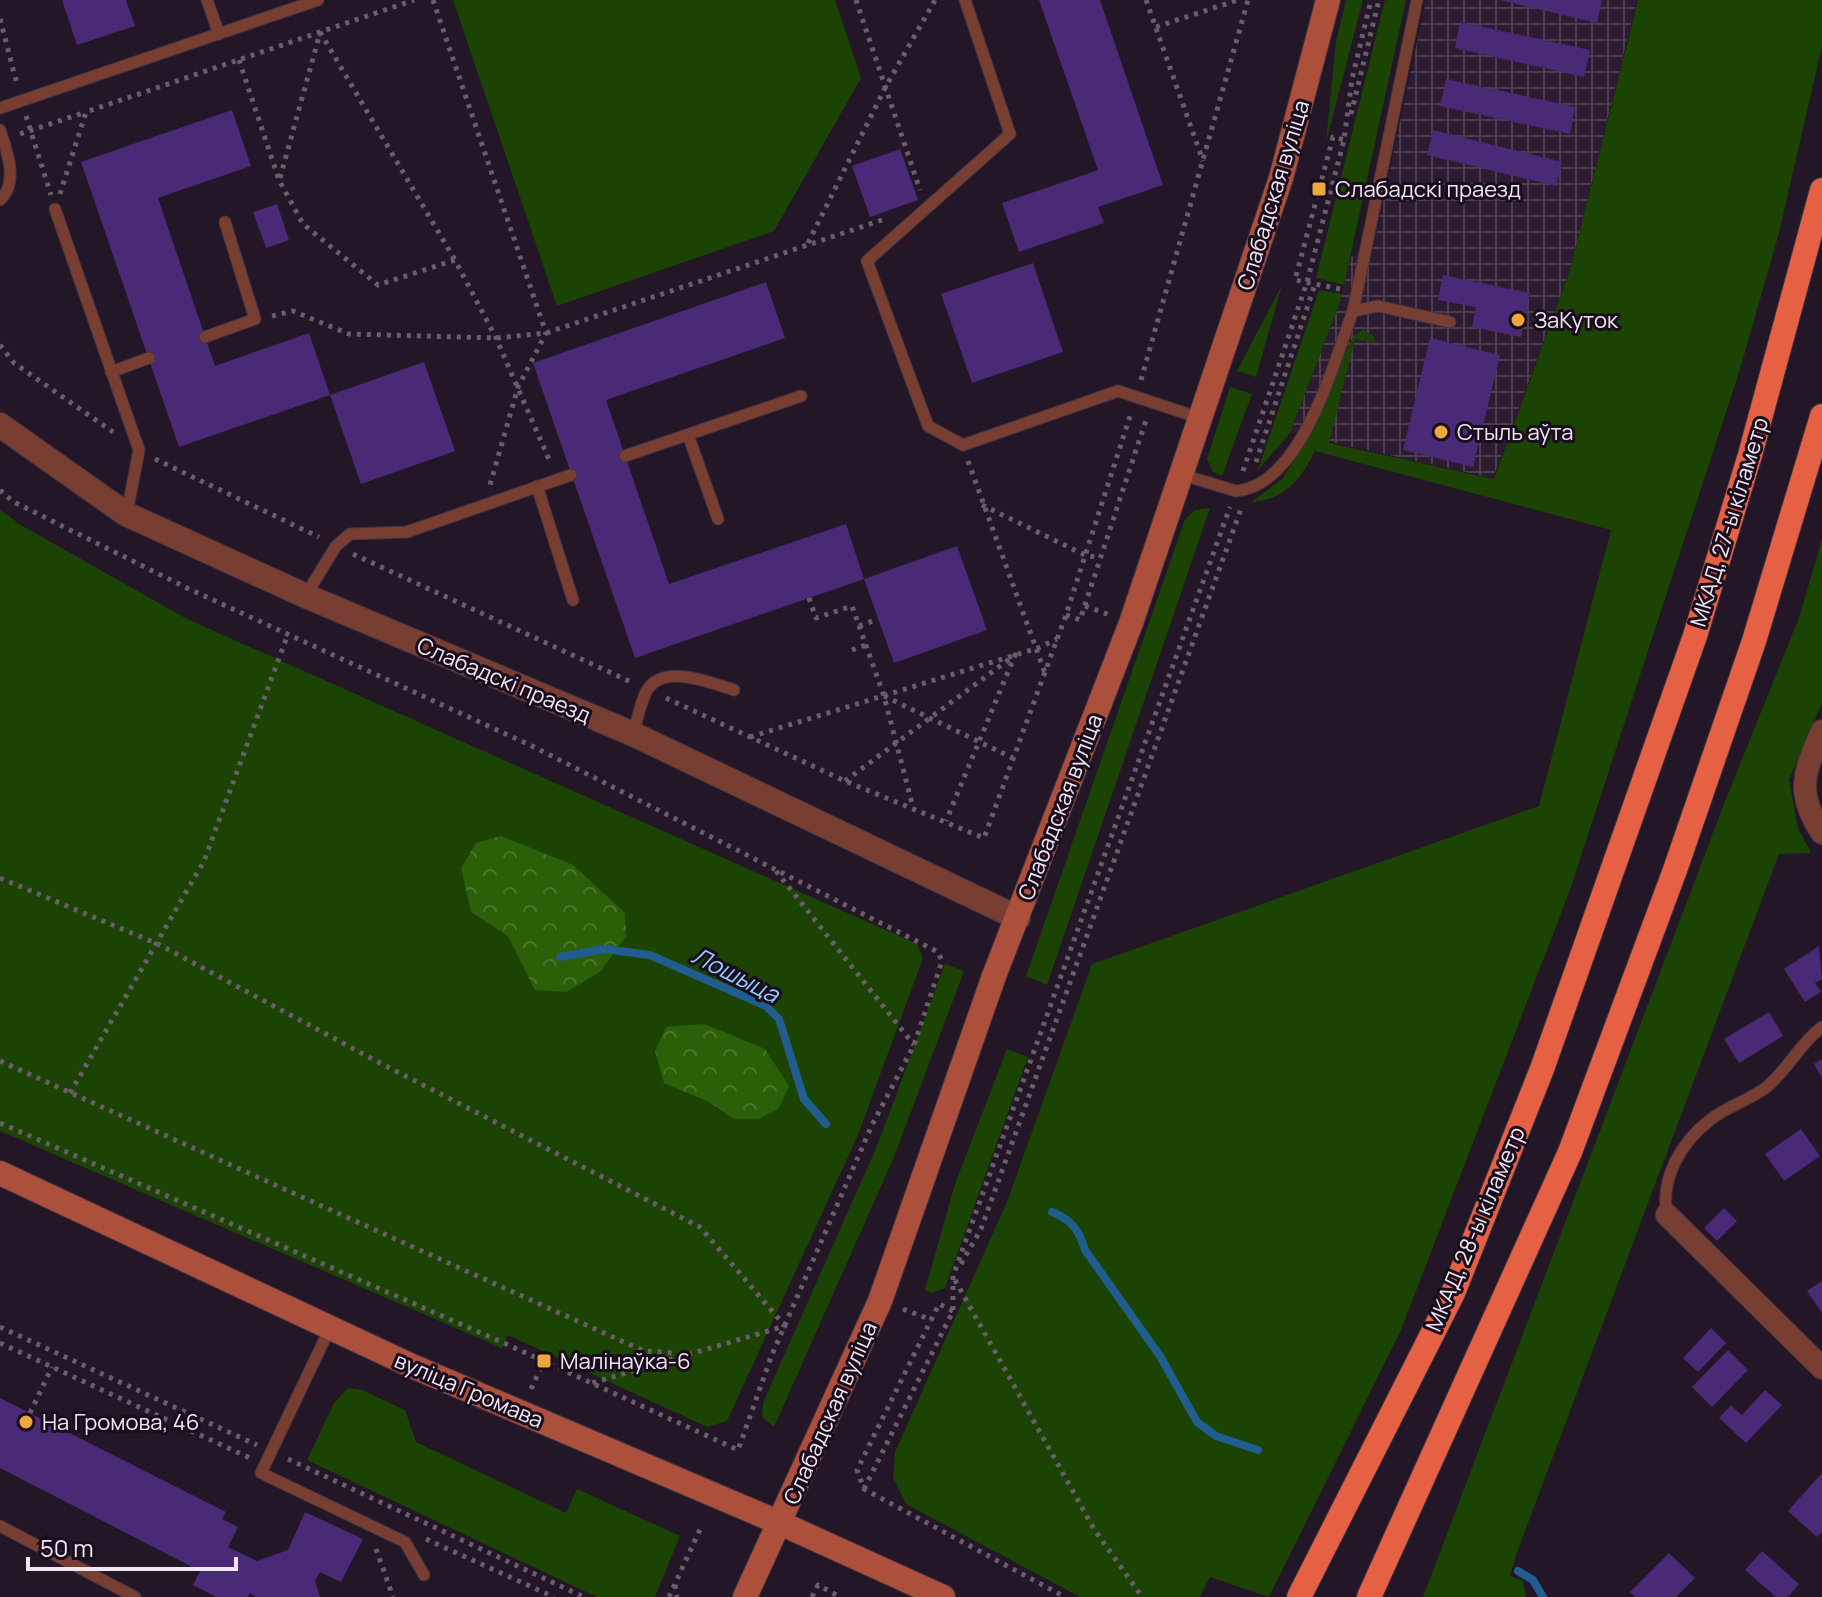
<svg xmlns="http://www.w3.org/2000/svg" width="1822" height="1597" font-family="Manrope,sans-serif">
  <defs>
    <pattern id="industrial-grid" width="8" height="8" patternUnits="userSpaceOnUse" patternTransform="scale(2)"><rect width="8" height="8" fill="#2d1c31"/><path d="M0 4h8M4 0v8" fill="none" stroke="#4c3d4f"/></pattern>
    <pattern id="forest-crowns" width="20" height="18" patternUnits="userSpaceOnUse" patternTransform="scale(2)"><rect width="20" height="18" fill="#2b6009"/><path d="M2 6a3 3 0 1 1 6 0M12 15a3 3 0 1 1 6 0" fill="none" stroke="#4a772d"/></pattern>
  </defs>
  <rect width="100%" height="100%" fill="#231626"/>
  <polygon fill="url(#industrial-grid)" points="1426,0 1637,0 1570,270 1493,478 1290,433 1339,305 1351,256 1371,258"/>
  <g fill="#1b4303">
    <polygon points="453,0 835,0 861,78 774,231 557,306"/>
    <polygon points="1346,0 1363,0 1326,142 1336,41"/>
    <polygon points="1385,0 1406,0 1344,285 1316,278"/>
    <path d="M1638 0H1822V46L1779 233 1741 366 1570 890 1401 1330 1269 1597 1210 1577 1200 1597H1080L906 1504 893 1477 895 1452 1007 1202 1092 964 1539 806 1611 530 1315 451C1301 479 1285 500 1251 502L1282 479 1296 457 1354 335 1363 330 1374 336 1375 343 1355 339 1329 443 1494 479 1570 270Z"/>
    <polygon points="1282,285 1256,377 1237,371"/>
    <polygon points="1319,290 1342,294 1339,305 1290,433 1258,470"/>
    <polygon points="1230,387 1252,394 1222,476 1213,472 1207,459"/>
    <polygon points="1210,508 1047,985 1026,976 1185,519 1195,510"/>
    <polygon points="0,509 19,524 187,619 917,944 923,958 858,1135 727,1421 707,1427 508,1335 502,1348 0,1131"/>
    <polygon points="1822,539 1822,703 1789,780 1798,828 1811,853 1779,854 1516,1555 1510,1576 1523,1581 1526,1597 1423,1597 1724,804 1799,618"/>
    <polygon points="945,964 964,971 894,1157 774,1427 762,1417 763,1403 877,1146"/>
    <polygon points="1007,1049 1028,1057 945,1288 932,1293 925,1290 955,1184"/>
    <polygon points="348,1388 362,1390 405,1410 416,1442 566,1513 577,1489 680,1536 655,1597 597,1597 307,1460 334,1403"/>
  </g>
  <g fill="url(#forest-crowns)">
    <polygon points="501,836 573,865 625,913 626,936 600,972 566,992 535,990 508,936 471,912 461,868 476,843"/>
    <polygon points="704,1024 765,1049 789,1086 779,1108 759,1119 734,1119 709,1102 664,1083 655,1051 666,1027"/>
  </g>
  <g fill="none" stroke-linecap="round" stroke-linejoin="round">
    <g stroke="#215d8e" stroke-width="8">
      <polyline points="560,957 604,949 650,955 766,1006 779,1019 804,1099 826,1124"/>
      <path d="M1052 1212C1072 1220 1079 1230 1085 1250L1160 1356 1197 1422 1216 1436 1258 1450"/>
      <polyline points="1518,1571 1533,1580 1543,1597"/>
    </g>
  </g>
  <g fill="#492a77">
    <polygon points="62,0 126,0 135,26 77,45"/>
    <polygon points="1039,0 1100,0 1163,185 1098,207 1104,223 1019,252 1002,203 1098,170"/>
    <polygon points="1500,0 1602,0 1597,23"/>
    <polygon points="1460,22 1590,50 1584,77 1455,48"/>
    <polygon points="1446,79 1575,107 1570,134 1440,106"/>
    <polygon points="232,110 251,166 158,198 215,366 309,333 330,395 179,447 81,162"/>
    <polygon points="1433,130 1562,162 1556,186 1427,155"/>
    <polygon points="900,149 918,200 870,217 852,166"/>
    <polygon points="277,204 289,240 266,248 253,212"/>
    <polygon points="1033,263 1063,352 972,383 941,294"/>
    <polygon points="1443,275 1530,293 1521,337 1472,327 1476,307 1438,300"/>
    <polygon points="766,282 785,338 606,400 669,584 846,524 864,579 635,658 533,363"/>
    <polygon points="1430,338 1500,355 1473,467 1403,450"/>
    <polygon points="424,362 455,451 361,484 330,395"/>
    <polygon points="957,546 987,630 894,663 864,579"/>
    <polygon points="1819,946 1822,979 1815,983 1821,992 1805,1002 1784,969"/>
    <polygon points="1769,1012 1783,1036 1739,1063 1724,1039"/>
    <polygon points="1822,1059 1822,1078 1814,1064"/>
    <polygon points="1801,1129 1820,1156 1784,1181 1765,1154"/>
    <polygon points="1724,1208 1737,1221 1717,1241 1704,1228"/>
    <polygon points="1822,1281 1822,1313 1807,1291"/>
    <polygon points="1711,1328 1726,1343 1698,1372 1683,1358"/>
    <polygon points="1728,1350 1748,1370 1712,1407 1692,1387"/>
    <polygon points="1765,1390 1782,1405 1746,1443 1719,1418 1731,1405 1742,1415"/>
    <polygon points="0,1398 226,1512 222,1519 238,1527 228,1547 257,1561 288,1550 305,1512 363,1539 341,1582 320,1572 315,1581 320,1597 256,1597 250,1593 248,1597 216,1597 193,1585 200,1571 0,1468"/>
    <polygon points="1822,1473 1822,1532 1817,1537 1788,1511"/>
    <polygon points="1762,1551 1799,1584 1788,1597 1776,1597 1745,1570"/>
    <polygon points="1669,1553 1695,1578 1676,1597 1635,1597 1630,1592"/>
  </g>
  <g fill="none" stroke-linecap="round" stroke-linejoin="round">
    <g stroke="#403343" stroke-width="13">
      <g id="service">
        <polyline points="207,0 219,34"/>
        <polyline points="965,0 1010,134 867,261 928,426 963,445 1118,391 1200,418"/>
        <polyline points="0,108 318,0"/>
        <path d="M0 130C7 151 19 183 0 200"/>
        <polyline points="55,209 139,450 127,513"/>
        <polyline points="1353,311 1417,0"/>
        <polyline points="205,337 255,319 225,222"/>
        <polyline points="111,372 149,358"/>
        <polyline points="688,435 718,519"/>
        <polyline points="625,456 801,396"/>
        <path d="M1183 475 1236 491C1302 485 1333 364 1353 311L1378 306 1450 322"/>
        <polyline points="537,486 573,600"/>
        <polyline points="306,595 336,546 350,534 407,532 571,475"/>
        <path d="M633 734C637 721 640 704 646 692 662 662 711 683 734 690"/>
        <path d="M1667 1215C1660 1179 1681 1142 1710 1120 1726 1107 1747 1101 1764 1089 1785 1074 1799 1044 1822 1027"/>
        <polyline points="330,1328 261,1473 405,1542 424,1575"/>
        <polyline points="0,1526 135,1597"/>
      </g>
    </g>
    <g stroke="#403343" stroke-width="24">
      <g id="minor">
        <path d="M1822 731C1804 773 1795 792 1822 833"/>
        <polyline points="1667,1215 1822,1368"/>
      </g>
    </g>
    <g stroke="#403343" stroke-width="26">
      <polyline id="tertiary" points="0,425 126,514 306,596 633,734 1018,918"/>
    </g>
    <g stroke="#403343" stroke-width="26">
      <g id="secondary">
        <polyline points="0,1173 412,1366 780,1523 943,1597"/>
        <polyline points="745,1597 880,1301 994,976 1131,623 1281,178 1328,0"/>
      </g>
    </g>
    <g stroke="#403343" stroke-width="26">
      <g id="trunk">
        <polyline points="1299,1597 1453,1293 1542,1069 1695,636 1750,455 1822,190"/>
        <polyline points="1369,1597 1570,1152 1675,870 1754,641 1822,416"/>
      </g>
    </g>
    <g stroke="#695d6b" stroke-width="5" stroke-dasharray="4 6" stroke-linecap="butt">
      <polyline points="433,0 546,333 518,387 490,485"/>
      <polyline points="856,0 920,190"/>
      <polyline points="1146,0 1203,161"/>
      <polyline points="0,19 17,84"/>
      <polyline points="1156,27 1238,0"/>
      <polyline points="320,32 455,260"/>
      <polyline points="239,60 279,180 303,224 378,285 455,260 496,338 551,464"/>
      <polyline points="1351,114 1379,0"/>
      <polyline points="26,116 51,195"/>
      <polyline points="20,134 86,112"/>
      <polyline points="280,178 320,33"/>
      <polyline points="60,194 86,112 414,0"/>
      <polyline points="808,243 885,88 935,0"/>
      <polyline points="1340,289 1295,280 1333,137 1345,140"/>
      <polyline points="272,316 293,311 349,334 496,338 546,333 882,220"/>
      <polyline points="0,345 14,363 113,432"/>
      <polyline points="1141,380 1248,0"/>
      <polyline points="155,459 319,537"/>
      <polyline points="968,461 1045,673"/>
      <polyline points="1256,462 1315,284"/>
      <polyline points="1243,471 1307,282 1344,140 1352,79 1371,0"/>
      <polyline points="0,490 12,501 187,588 532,746 938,952 942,961 914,1045 872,1125 771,1357 738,1450 504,1343 0,1123"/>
      <polyline points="982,505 1085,555 1100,558"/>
      <polyline points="353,554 631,682"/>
      <polyline points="809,598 816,618 852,606 884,696 913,807"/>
      <polyline points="1085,606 1110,615"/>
      <polyline points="1066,615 1080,620 1147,417"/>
      <polyline points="859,626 878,619"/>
      <polyline points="852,650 866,645"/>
      <polyline points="884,696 1013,758"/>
      <polyline points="666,698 845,781 984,838 1066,615 1131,413"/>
      <polyline points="750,737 1038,648 1057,639"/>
      <polyline points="845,781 1015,655 946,821"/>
      <polyline points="776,871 914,1045"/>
      <polyline points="0,878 158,944 380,1063 700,1227 785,1326 592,1383"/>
      <polyline points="0,1061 644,1351 684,1354"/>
      <polyline points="70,1093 204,861 288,634"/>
      <polyline points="961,1264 981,1229 1241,509"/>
      <polyline points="955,1280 1094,1529 1142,1597"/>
      <polyline points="903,1309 932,1320"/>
      <polyline points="953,1311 939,1304 857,1470 864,1489 1065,1597"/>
      <polyline points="0,1327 257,1445"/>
      <polyline points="0,1343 250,1458"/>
      <polyline points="531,1389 544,1361"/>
      <polyline points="30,1413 52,1367"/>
      <polyline points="288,1459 584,1597"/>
      <polyline points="864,1489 953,1311 953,1276 1230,507"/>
      <polyline points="426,1539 554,1597"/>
      <polyline points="376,1549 393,1597"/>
      <polyline points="675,1585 677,1597"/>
      <polyline points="669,1597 701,1527"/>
      <polyline points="812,1597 818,1585 840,1597"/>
    </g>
    <use href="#service" stroke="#783e31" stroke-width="11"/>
    <use href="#minor" stroke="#783e31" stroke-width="22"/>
    <use href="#tertiary" stroke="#783e31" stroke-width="24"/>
    <use href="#secondary" stroke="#ac4f3b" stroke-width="24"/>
    <use href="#trunk" stroke="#e66044" stroke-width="24"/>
  </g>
  <g fill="#eda83c" stroke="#1a0d1d" stroke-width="3">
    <rect x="1311" y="181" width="16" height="16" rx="4"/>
    <circle cx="1518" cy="320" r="8"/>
    <circle cx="1441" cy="432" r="8"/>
    <rect x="536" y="1353" width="16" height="16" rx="4"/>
    <circle cx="26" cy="1422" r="8"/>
  </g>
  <g text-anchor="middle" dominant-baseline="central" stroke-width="6" stroke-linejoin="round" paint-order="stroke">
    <g font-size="22" fill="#f0e7f2" stroke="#1a0d1d" text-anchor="start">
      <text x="1335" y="189">Слабадскі праезд</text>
      <text x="1534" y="320">ЗаКуток</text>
      <text x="1457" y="432">Стыль аўта</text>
      <text x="560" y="1361">Малінаўка-6</text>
      <text x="42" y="1422">На Громова, 46</text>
    </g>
    <g font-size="22" fill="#f0e7f2" stroke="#1a0d1d">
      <text transform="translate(1273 195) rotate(-73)">Слабадская вуліца</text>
      <text transform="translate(1729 522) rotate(-73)">МКАД, 27-ы кіламетр</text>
      <text transform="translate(504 680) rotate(23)">Слабадскі праезд</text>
      <text transform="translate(1060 807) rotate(-69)">Слабадская вуліца</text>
      <text transform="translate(1475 1229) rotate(-67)">МКАД, 28-ы кіламетр</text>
      <text transform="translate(469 1390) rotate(23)">вуліца Громава</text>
      <text transform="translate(830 1413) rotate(-66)">Слабадская вуліца</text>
    </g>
    <g font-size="24" font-style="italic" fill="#93cbff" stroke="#1a0d1d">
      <text transform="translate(736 974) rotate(27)">Лошыца</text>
    </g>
  </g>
  <path d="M28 1557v12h208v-12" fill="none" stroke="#f0e7f2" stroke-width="4"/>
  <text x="40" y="1557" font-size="24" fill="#f0e7f2" stroke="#1a0d1d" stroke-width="6" paint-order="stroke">50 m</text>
</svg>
